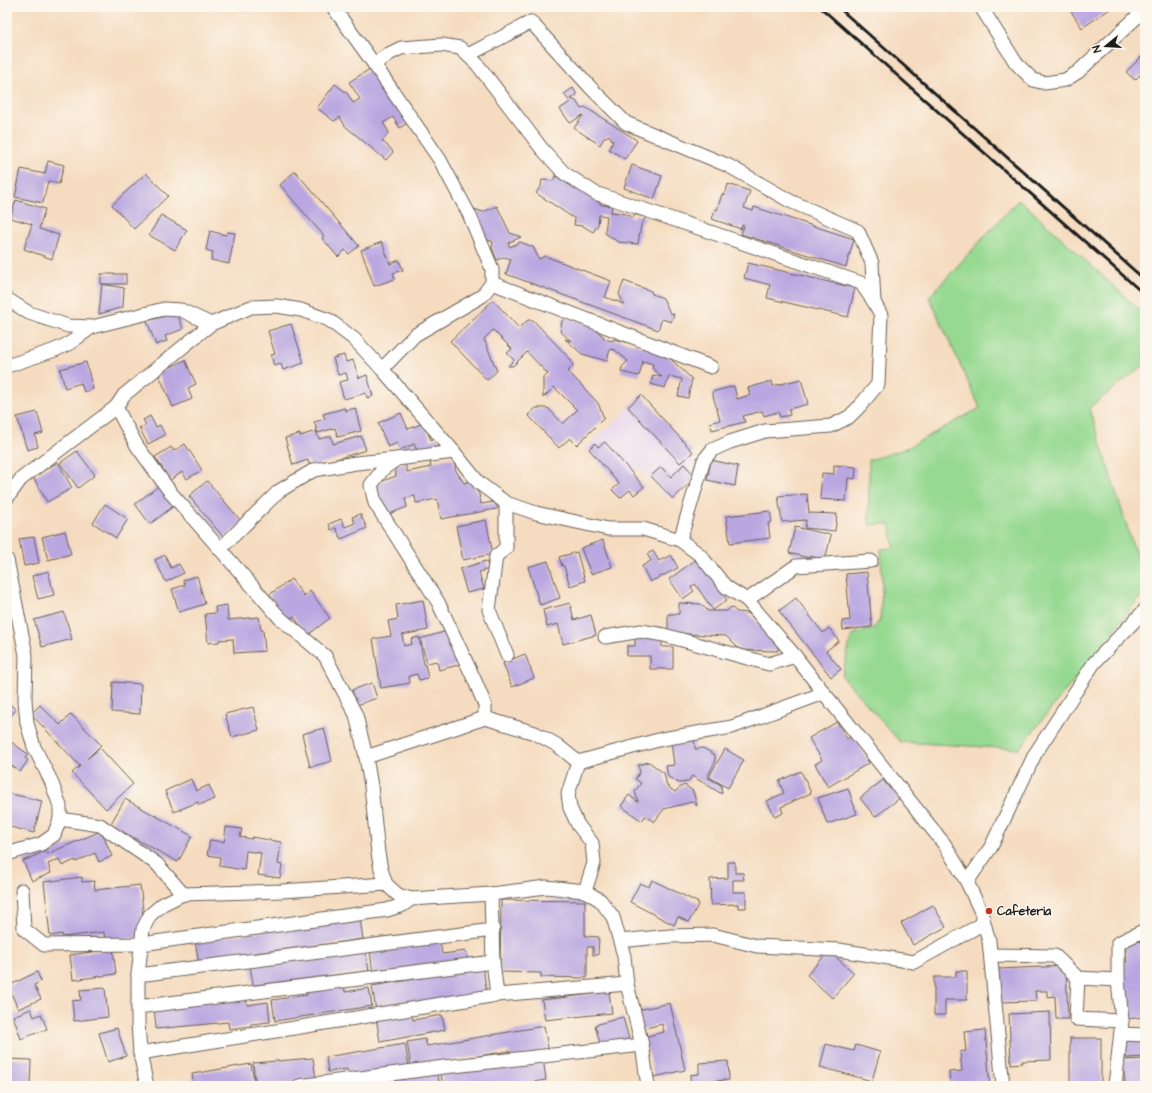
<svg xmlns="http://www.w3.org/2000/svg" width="1152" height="1093" font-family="'Architects Daughter',sans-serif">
  <rect width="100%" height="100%" fill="#fbf7ec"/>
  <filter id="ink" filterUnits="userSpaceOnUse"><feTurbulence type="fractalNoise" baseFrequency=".025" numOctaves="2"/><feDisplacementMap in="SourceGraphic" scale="8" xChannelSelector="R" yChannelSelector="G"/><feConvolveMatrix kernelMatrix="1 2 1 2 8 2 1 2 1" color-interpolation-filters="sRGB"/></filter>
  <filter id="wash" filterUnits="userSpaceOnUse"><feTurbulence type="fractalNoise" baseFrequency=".012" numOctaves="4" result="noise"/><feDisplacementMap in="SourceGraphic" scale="16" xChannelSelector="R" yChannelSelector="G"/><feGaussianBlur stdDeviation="0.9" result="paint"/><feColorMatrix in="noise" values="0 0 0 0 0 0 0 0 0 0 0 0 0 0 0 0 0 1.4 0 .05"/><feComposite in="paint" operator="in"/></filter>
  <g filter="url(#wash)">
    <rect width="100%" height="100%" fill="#f5dbbf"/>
    <polygon fill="#e6d2f0" points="639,400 700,467 667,498 639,468 620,486 586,448"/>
    <polygon fill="#96d991" stroke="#597a56" points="1019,199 1145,315 1145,364 1089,408 1145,583 1145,591 1019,749 900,742 842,676 851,637 858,632 873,629 880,620 882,588 881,549 894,548 890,524 869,525 869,460 905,449 980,408 929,297"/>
    <g id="blocks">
      <g fill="#baa7e1">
        <polygon points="1068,7 1113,7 1082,28"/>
        <polygon points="1145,53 1145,76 1143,78 1140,75 1135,80 1126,72"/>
        <polygon points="370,69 384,86 381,89 391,97 407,123 400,128 393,117 383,123 389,132 382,141 391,149 393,152 386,160 345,126 340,117 334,121 317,108 335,84 347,93 353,103 360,99 349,82"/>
        <polygon points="573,88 577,95 571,99 576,101 581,109 585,107 635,139 637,141 625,159 609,149 613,142 609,135 604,138 600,145 574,128 583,115 570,123 560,109 570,102 564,94"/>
        <polygon points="48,161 64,165 59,184 48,181 43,203 15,197 21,169 45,174"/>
        <polygon points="632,165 662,176 654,199 624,188"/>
        <polygon points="295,171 359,246 349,254 345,250 338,257 322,238 324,236 280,185"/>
        <polygon points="146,173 168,196 134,229 112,205"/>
        <polygon points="556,176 576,189 581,190 602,205 612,206 611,212 626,214 633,218 636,214 637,215 646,217 641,225 638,244 618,242 605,233 607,216 599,215 598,225 593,232 583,226 574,225 575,219 536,193 541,186 542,180 552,181"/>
        <polygon points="728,184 750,191 744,208 753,211 754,207 854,239 846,267 741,234 744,226 742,225 741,229 712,219 715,209 717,210 722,194 725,195"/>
        <polygon points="16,200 45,209 39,229 59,235 52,259 24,249 32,224 10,218"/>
        <polygon points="497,206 510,233 521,237 508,243 510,247 520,242 533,247 539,259 545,256 611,281 605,297 624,304 619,294 624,281 651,291 652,294 663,298 670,313 674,314 671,322 662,319 658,330 506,274 511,259 504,257 497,260 492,248 493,242 486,239 471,208 483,212"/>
        <polygon points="161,215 187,230 175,250 149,235"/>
        <polygon points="210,231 226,235 227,232 235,233 229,264 211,260 213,252 206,250"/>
        <polygon points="382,242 390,264 399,260 403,270 393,273 395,279 374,286 361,250"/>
        <polygon points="748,263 855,288 848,317 767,298 770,285 744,278"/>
        <rect x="101" y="274" width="25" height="10"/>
        <polygon points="102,284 124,288 123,307 99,314"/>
        <polygon points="493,300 519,328 528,320 533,320 571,360 573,366 568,371 598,403 604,418 577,445 570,438 559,448 528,415 536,408 548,408 563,424 577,410 554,387 543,398 543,378 548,374 527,352 513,366 508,366 514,360 507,353 512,349 493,330 484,339 497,371 487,380 450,341"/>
        <polygon points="177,313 183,329 165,336 167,341 156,345 147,321"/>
        <polygon points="563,317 589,324 604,337 604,339 612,341 614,339 662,351 692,379 688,398 678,396 682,379 669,376 665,388 651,384 653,375 662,377 652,368 653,364 643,361 639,376 621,372 622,367 628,361 615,350 610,349 607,361 582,354 565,339 571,341 560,331"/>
        <polygon points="291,324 304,363 283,370 281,364 274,366 271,355 275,354 268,331"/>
        <polygon points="344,355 346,362 353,360 359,378 367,375 373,396 367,398 366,393 344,399 339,382 348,380 346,373 338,375 333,358"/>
        <polygon points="185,360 196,384 188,388 192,399 173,407 158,373"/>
        <polygon points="86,362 93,389 84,392 81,383 65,388 60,369"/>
        <polygon points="801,379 808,404 789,409 790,415 780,417 778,412 764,416 762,411 743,416 745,422 712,430 710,423 720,420 712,392 734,386 737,399 750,395 748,388 772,381 773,386"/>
        <polygon points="641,395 693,452 680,463 628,407"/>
        <polygon points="345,408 345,411 355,408 361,431 338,437 335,428 318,433 314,422 325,419 323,414"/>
        <polygon points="37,412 43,433 35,435 38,447 27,450 17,417"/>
        <polygon points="401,413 408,429 424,423 431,440 438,438 441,445 419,455 414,444 400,450 397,443 388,447 378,423"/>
        <polygon points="150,416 156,427 160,425 165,435 148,444 139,428 146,425 143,420"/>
        <polygon points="316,431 319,439 331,436 333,444 361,436 366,450 310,467 308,460 293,465 285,438 300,434 300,436"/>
        <polygon points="605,442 644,487 634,495 630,490 620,498 612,490 619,484 589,449 595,443 598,447"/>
        <polygon points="185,444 202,470 187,479 182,472 170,480 155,457 171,447 174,451"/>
        <polygon points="77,451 95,475 78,488 60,463"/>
        <polygon points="452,458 454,461 456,471 464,483 472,481 473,485 479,494 481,504 494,502 498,508 496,509 441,519 437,499 416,503 415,496 405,498 407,507 387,515 375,484 396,476 395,465 405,463 407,472 431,467 430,462"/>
        <polygon points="711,460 738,466 735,486 707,480"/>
        <polygon points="58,462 72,488 47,502 33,477"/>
        <polygon points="684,464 696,477 673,499 651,476 661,467 671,477"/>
        <polygon points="834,465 856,467 855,479 848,478 846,501 820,499 822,473 834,474"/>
        <polygon points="207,481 242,522 224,538 189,496"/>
        <polygon points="160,485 175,505 150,524 135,504"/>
        <polygon points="807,494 809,513 837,514 835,531 805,528 806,520 782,522 778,496"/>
        <polygon points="105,504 128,519 116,538 93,523"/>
        <polygon points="770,511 772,522 768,523 770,538 730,543 726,516"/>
        <polygon points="360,514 367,528 341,539 336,528 331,530 329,524 341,519 345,527 355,523 352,517"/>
        <polygon points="486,520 493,554 463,560 456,526"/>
        <polygon points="795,527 831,535 825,560 810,556 809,558 789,553"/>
        <polygon points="65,531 71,554 48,560 42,537"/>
        <polygon points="34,537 39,563 24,566 19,539"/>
        <polygon points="603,540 612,567 591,574 581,548"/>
        <polygon points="653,551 659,561 671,555 678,568 650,582 642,566 651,561 647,554"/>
        <polygon points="577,552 585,581 570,586 564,566 562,566 559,557"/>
        <polygon points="165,555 171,568 179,564 184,573 166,582 155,560"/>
        <polygon points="698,558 727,600 713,610 695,584 691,587 694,591 683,599 669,579"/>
        <polygon points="486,561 489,569 479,572 484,589 467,593 460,569"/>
        <polygon points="548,561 560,598 540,605 528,567"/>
        <polygon points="48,571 54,595 38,599 32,576"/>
        <polygon points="867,572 872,627 843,630 842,621 850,620 846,574"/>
        <polygon points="197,576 205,604 179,612 172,589 185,585 183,580"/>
        <polygon points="291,579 304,596 310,591 330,618 308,635 293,616 288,621 269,595"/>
        <polygon points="796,598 823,633 829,628 839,641 826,651 841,669 831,677 779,611"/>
        <polygon points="423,600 428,630 402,635 404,646 412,644 411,639 419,637 424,664 425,664 428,678 419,680 417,674 409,676 410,683 381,688 373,639 391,636 388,621 398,619 396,605"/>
        <polygon points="570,603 574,620 591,615 596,635 563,644 558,624 547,627 543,610"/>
        <polygon points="679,603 701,604 708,611 727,611 731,607 737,612 748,613 778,643 778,651 740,650 726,636 668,633 668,614 679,614"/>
        <polygon points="227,605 228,620 259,617 261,630 263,630 265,651 234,653 233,639 219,640 219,642 208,643 205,614 216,613 215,607"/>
        <polygon points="64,612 72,639 42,647 34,620"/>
        <polygon points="447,631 452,646 457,645 462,664 439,670 437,661 427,663 420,639"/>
        <polygon points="662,636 662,647 673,647 673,669 650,669 650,656 627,656 627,646 635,646 635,637"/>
        <polygon points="525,654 534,678 512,687 503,663"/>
        <polygon points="113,682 141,684 140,714 112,712"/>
        <polygon points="372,683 377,698 357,705 352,690"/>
        <polygon points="7,701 16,710 7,719"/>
        <polygon points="40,705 60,725 71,714 101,745 87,759 100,748 133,784 106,809 72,773 80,766 31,714"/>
        <polygon points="253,707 259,730 232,737 225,714"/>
        <polygon points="837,722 847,739 853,735 869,763 828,787 815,764 822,760 809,738"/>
        <polygon points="324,728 332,761 310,767 302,734"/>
        <polygon points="694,738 695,749 703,748 715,755 715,762 707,777 721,785 722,794 692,776 688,782 679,783 668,777 666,766 674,765 671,741"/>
        <polygon points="7,739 28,754 25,758 28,760 20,772 7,762"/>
        <polygon points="725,749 744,760 728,788 709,777"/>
        <polygon points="649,762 664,773 667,786 675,792 680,787 685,785 693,791 697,806 692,802 664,809 654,822 645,816 642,821 621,806 629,795 638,802 635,791 641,783 635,779 640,772 638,765"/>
        <polygon points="801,771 811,793 781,807 783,813 775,817 767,801 784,793 779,781"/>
        <polygon points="191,779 196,791 209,785 215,799 199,805 198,802 174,812 165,791"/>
        <polygon points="883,780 890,789 893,786 901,797 875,817 860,798"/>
        <polygon points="848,788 857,814 827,824 818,798"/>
        <polygon points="7,793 42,801 34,833 7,826"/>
        <polygon points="125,799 192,836 178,862 110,825"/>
        <polygon points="226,827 242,829 240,837 252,839 252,837 281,842 278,864 282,865 280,878 258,875 261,853 246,851 244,870 219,866 220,857 207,855 210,840 224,842"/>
        <polygon points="101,831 112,856 99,862 95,853 76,862 75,860 62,866 59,859 48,864 51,873 32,881 23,861 46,851 47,854"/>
        <polygon points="728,862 735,862 735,873 743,873 744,880 733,880 733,892 746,892 746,908 738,908 738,904 711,905 710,879 728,878"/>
        <polygon points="82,877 82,882 94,881 95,890 140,885 143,909 139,937 105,941 104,932 63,937 62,934 50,936 44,882"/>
        <polygon points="652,880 699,903 689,922 678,917 674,925 630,902 640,883 649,887"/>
        <polygon points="501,900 585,901 585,936 599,937 598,955 593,955 593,947 587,947 587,978 541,977 541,973 500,972"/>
        <polygon points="933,905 946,927 913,945 901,923"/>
        <polygon points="360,918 363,939 199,964 195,941"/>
        <polygon points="440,940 442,954 466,951 468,961 373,975 370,950"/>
        <polygon points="1145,941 1145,1017 1126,1019 1122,962 1127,962 1125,943"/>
        <polygon points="365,948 369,971 254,989 250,966"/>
        <polygon points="113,949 116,974 73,980 70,955"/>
        <polygon points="829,951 854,973 832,998 807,975"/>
        <polygon points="1066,966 1068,1019 1056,1019 1055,996 1047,997 1047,991 1035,991 1036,1001 999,1002 998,969"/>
        <polygon points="483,968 487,994 376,1011 372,986"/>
        <polygon points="956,971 967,971 967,1000 945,1000 945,1015 934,1015 934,977 956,977"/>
        <polygon points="37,972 41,981 34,985 41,999 18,1009 8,986"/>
        <polygon points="344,984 345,992 369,988 372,1006 275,1021 272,1000 307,995 306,990"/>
        <polygon points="105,988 108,1017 74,1021 72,1001 81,1000 80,990"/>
        <polygon points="609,992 612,1013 545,1020 542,1000"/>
        <polygon points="246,997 247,1005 268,1002 270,1022 251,1024 251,1026 229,1029 228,1022 156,1029 154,1006"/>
        <polygon points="670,1003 685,1070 654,1077 650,1057 643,1037 664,1032 662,1024 642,1029 638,1010"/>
        <polygon points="31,1009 34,1017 41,1014 47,1029 21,1039 13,1016"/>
        <polygon points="411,1010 413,1020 442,1015 445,1030 380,1042 376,1017"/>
        <polygon points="1050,1012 1051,1060 1022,1061 1023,1063 1011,1064 1009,1014"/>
        <polygon points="623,1017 629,1039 601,1047 595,1025"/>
        <polygon points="544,1026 549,1053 510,1059 509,1051 411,1067 407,1042 425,1039 427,1046"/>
        <polygon points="117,1028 126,1056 108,1062 99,1033"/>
        <polygon points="985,1030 990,1086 950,1086 949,1072 962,1071 960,1052 966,1051 964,1032"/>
        <rect x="1070" y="1038" width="31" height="48"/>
        <polygon points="1145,1038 1145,1057 1126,1058 1125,1040"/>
        <polygon points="405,1044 409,1067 348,1077 347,1069 328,1072 326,1057"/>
        <polygon points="826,1044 854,1051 856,1045 880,1052 872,1081 820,1067"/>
        <polygon points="313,1058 316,1079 256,1086 253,1063"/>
        <polygon points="543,1058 546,1080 506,1086 443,1086 441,1074"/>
        <polygon points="7,1059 31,1060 30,1086 7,1086"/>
        <polygon points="1145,1059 1145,1086 1125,1086 1123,1060"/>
        <polygon points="728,1061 729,1080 709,1081 709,1086 691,1086 690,1075 699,1074 699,1063"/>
        <polygon points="251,1064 255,1086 194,1086 192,1074"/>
        <polygon points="437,1072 440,1086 348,1086"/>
      </g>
    </g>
  </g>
  <g filter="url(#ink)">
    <use href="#blocks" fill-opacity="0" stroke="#685f55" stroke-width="1"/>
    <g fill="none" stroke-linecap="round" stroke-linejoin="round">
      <g stroke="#685f55" stroke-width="15">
        <g id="minor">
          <polyline points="333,7 374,64 440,160 469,214 492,269 492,283 482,296 415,335 382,369"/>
          <polyline points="981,7 1016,63 1033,80 1045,83 1065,80 1078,72 1141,13 1145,7"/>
          <polyline points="468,55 531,22 591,88 626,123 729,166 790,201 858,231 872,263 874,302"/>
          <polyline points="374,64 389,54 401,48 442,45 460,48 477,64 542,149 564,173 595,193 861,283 874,302 881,315 878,384 859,407 849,417 831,426 765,431 730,442 712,450 704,460 680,540"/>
          <polyline points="492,283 711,367"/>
          <polyline points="7,299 29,313 68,326 92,327 164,309 181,310 211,324"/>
          <polyline points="7,366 55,350 70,343 92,327"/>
          <polyline points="116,407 137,446 171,493 280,618 325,656 356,715 366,757 371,786 378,853 381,869 386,884 398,895 411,899 491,894 546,887 585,891 600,900 613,917 624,956 627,984 642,1045 648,1086"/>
          <polyline points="454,452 397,459 383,469 371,485 375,503 438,602 475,681 485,705 485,718"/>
          <polyline points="7,498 21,479 116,407 124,395 211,324 251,307 277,306 301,310 329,320 354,339 382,369 454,452 479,483 506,503 536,513 608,529 643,529 680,540 700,555 726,587 747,600 795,656 824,693 945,845 967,882 981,912 989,941 1003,1086"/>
          <polyline points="506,503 506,548 496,556 489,610 507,655"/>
          <polyline points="220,549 279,491 314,470 356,463 396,459"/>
          <polyline points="7,560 26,655 25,700 27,723 34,747 51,781 60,806 60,819 54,835 41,844 7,854"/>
          <polyline points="747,600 796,566 871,561"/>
          <polyline points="605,637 641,631 664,635 769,664 795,656"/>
          <polyline points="366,757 485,718 535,733 557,745 578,762"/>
          <polyline points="578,762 662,739 732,727 824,693"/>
          <polyline points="578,762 568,794 570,808 578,825 592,843 594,863 585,891"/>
          <polyline points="60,819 100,825 157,864 183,894"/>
          <polyline points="967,882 991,847 1035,754 1094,663 1145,610"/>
          <polyline points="22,890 24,929 44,945 141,944 387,910 403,905 411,899"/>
          <polyline points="491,894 493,962 497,995 627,984"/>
          <polyline points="620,941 670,936 713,935 757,946 839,950 914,962 984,923"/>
          <polyline points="991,955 1055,956 1078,978"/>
          <polyline points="138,975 493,930"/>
          <polyline points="1118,980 1078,978 1076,1019 1122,1021"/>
          <polyline points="138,1007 493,962"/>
          <polyline points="1121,1034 1145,1035"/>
          <polyline points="140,1053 497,995"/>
          <polyline points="147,1086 140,1053 138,1022 138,975 143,929 150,915 163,904 183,894 282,891 386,884"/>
          <polyline points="299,1086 444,1067 642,1045"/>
          <polyline points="1115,1086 1122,1021 1118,980 1118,943 1145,930"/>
        </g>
      </g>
      <use href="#minor" stroke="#fff" stroke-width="13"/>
      <g stroke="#1c1c1c" stroke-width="3">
        <polyline points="820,7 1145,295"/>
        <polyline points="838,7 1145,280"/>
      </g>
    </g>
  </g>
  <circle fill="#c8321e" stroke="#fbf7ec" stroke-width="1.5" cx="989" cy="911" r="4"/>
  <g text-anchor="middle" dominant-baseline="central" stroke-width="3" stroke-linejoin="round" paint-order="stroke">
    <g font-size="12" font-weight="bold" fill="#1c1c1c" stroke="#fbf7ec" text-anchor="start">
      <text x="997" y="911">Cafeteria</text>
    </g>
  </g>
  <rect width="1152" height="1093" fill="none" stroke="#fbf7ec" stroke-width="24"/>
  <g transform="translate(1106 46) rotate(252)" stroke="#fbf7ec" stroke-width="3" paint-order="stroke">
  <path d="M0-3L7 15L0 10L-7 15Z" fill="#1c1c1c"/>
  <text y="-6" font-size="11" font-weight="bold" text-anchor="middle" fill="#1c1c1c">N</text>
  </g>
</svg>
